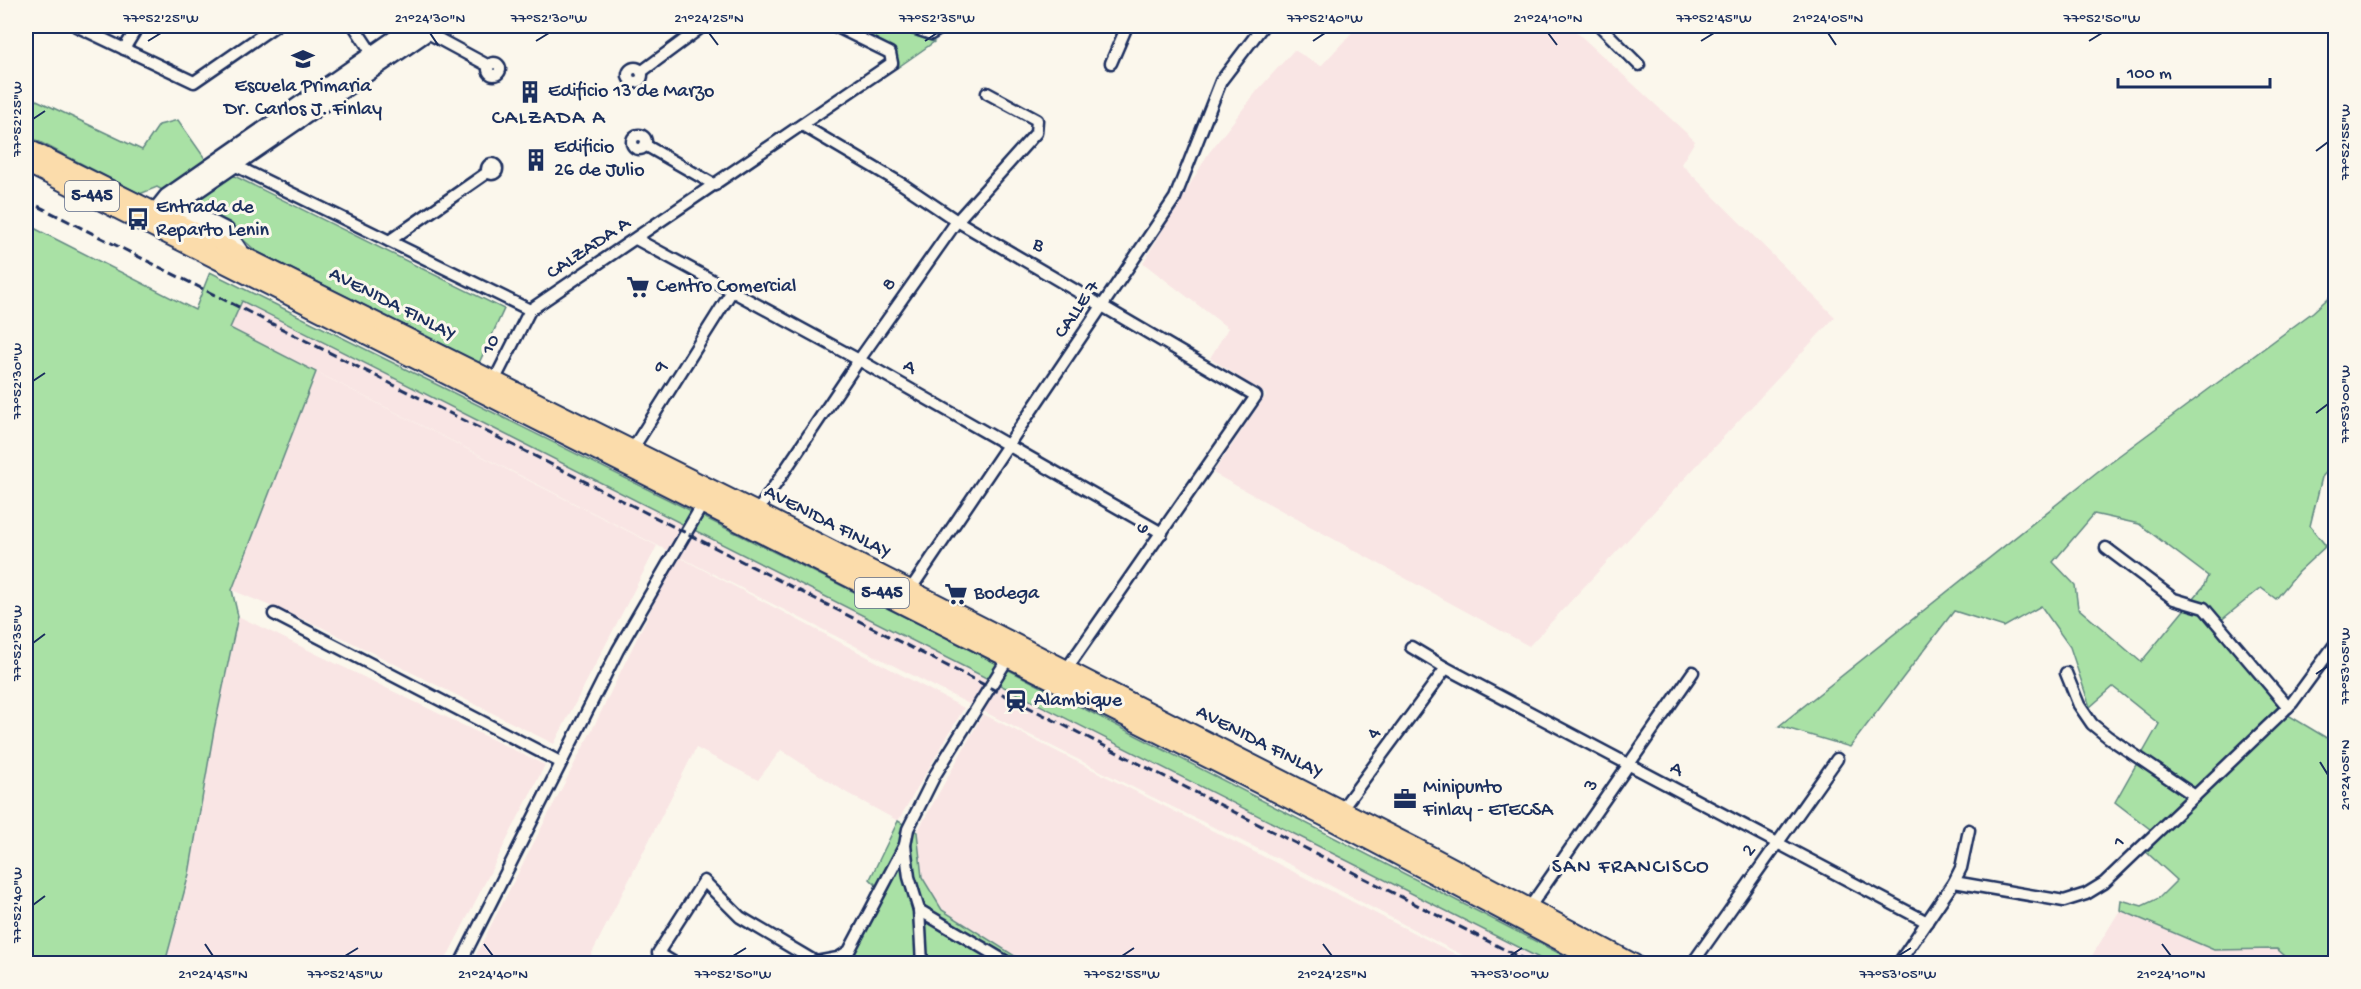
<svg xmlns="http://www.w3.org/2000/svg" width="2361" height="989" font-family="'Gochi Hand',sans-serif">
  <rect width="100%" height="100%" fill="#fbf7ec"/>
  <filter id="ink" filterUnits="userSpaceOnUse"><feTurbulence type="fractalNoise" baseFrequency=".0167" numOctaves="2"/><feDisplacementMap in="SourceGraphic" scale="12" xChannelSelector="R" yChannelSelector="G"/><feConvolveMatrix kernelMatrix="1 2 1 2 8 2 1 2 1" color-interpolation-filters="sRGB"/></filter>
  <g filter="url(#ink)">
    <g fill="#f9e5e4">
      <polygon points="1358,26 1570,26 1695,141 1681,164 1835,317 1529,646 1213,473 1266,395 1210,358 1228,328 1143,263 1208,154 1257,91 1294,50 1321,66"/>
      <polygon points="242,301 627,495 1549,963 1477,963 1297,868 1144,793 230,328"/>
      <polygon points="316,372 657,546 554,744 321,627 232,590"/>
      <polygon points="677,556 964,708 898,821 847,793 781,750 758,780 696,748 587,963 471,964 595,724"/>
      <polygon points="238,616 545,765 444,963 165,964 189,874 214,730"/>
      <polygon points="983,714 1349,900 1473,963 1021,963 1018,958 942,910 922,877 917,832"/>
      <polygon points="2120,910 2214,950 2277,949 2293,963 2087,964"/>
    </g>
    <g fill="#a9e1a5" stroke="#628882" stroke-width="1.5" fill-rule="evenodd">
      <polygon points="853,26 899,26 904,32 934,42 897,68 895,49"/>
      <polygon points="26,95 142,150 159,125 178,120 208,163 504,309 479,363 256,251 230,228 157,187 140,194 26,135"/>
      <polygon points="26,224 195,310 210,272 937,633 1578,963 1549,963 242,301 230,328 316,372 232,590 238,616 214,730 189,874 165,963 26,963"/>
      <path d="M2335 292V462L2322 477 2310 526 2326 546 2298 572 2276 599 2261 588 2214 626 2283 712 2335 743V963H2293L2277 949 2214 950 2120 910 2121 900 2142 906 2159 898 2177 880 2144 850 2159 836 2115 802 2159 724 2113 687 2090 707 2070 647 2041 606 2004 627 1954 611 1850 747 1779 726 2097 472 2313 312ZM2094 514 2139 524 2208 576 2203 587 2141 662 2078 608 2075 585 2053 562Z"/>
      <polygon points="898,821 917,832 922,877 942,910 1018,958 1021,963 840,964 876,885 870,879"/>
    </g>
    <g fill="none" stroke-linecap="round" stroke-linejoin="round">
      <g stroke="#1b2f5e" stroke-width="15">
        <g id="street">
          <polyline points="76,26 194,82 275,26"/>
          <polyline points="354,26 375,58"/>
          <polyline points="907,26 931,34 944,26"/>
          <polyline points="1600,26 1639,65"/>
          <polyline points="426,32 489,66"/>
          <polyline points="124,49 138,26"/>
          <circle cx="494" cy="69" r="6"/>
          <polyline points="1111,63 1127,26"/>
          <circle cx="635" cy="75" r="7"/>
          <polyline points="641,72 703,26"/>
          <polyline points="802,125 902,184 957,221 1256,396 1063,674"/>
          <circle cx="639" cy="142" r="7"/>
          <polyline points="645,145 715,185"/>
          <polyline points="230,163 530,310"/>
          <circle cx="492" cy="169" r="5"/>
          <polyline points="636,239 859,360 1162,533"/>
          <polyline points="389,241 488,172"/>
          <polyline points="492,385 530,310 892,63 890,53 835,26"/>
          <polyline points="630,453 732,291"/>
          <polyline points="755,515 859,360 957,221 1036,133 1037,120 987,93"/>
          <polyline points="2106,548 2174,599 2204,608 2288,707"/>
          <polyline points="908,593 1175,198 1221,81 1263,26"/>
          <polyline points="274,614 560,762"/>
          <polyline points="1411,647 1446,668 1927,922"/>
          <polyline points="2066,673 2079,705 2092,724 2108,737 2195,796"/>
          <polyline points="1339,813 1446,668"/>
          <polyline points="1954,882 2064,901 2086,894 2104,883 2292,703 2336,643"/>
          <polyline points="919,910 1010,964"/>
          <polyline points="1527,911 1693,672"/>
          <polyline points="460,964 618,650 705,500"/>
          <polyline points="676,964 658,953 704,881 740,917 816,962 838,958 849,951 905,845"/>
          <polyline points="922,964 919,910 909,877 905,845 908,829 935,775 1010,655"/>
          <polyline points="1692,964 1837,759"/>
          <polyline points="1898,964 1954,882 1961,868 1969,830"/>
        </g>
      </g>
      <g stroke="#1b2f5e" stroke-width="20">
        <g id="secondary">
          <polyline points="170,202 226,231 243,256"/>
          <polyline points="157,223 155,212 167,197 413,26"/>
          <polyline points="160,227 188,196 436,26"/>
        </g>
      </g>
      <g stroke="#1b2f5e" stroke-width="22">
        <g id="highway">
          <polyline points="26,148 757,512 1416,848 1634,964"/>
          <polyline points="26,163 1333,821 1604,964"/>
        </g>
      </g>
      <use href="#street" stroke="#fbf7ec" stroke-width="10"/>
      <use href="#secondary" stroke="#fbf7ec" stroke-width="15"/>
      <use href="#highway" stroke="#fbdcab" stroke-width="18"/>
      <polyline stroke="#1b2f5e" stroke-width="3" stroke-dasharray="9 4.5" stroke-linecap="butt" points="26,200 519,448 1533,964"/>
    </g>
  </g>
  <path fill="none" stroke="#1b2f5e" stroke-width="2" d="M430 33 438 45M709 33 718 45M1548 33 1557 45M1828 33 1836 45M148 41 161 33M536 41 549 33M925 41 937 33M1313 41 1325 33M1701 41 1714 33M2089 41 2102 33M33 119 45 111M2316 151 2328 142M33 381 45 373M2316 413 2328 404M33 643 45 634M2316 674 2328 666M2320 762 2328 775M33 905 45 896M205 944 213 956M484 944 493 956M1323 944 1332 956M2162 944 2171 956M345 956 358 948M733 956 746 948M1122 956 1134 948M1510 956 1522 948M1898 956 1911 948"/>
  <defs>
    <g id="school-bare" transform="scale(1.8)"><path d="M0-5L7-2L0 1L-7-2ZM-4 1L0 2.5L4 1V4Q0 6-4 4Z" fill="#1b2f5e" stroke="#fbf7ec" stroke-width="2.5" paint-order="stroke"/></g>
    <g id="building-bare" transform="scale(1.8)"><path d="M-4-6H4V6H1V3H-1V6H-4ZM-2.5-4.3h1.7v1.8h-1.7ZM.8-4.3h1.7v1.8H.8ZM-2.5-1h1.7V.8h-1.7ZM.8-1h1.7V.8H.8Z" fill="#1b2f5e" stroke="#fbf7ec" stroke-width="2.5" paint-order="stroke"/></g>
    <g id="bus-bare" transform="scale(1.8)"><path d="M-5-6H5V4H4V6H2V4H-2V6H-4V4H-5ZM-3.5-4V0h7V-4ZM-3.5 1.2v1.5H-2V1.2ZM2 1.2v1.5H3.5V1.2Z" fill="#1b2f5e" stroke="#fbf7ec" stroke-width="2.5" paint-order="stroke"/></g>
    <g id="supermarket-bare" transform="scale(1.8)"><path d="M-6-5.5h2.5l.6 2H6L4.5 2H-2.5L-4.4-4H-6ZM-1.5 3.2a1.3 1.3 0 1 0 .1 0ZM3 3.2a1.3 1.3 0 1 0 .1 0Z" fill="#1b2f5e" stroke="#fbf7ec" stroke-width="2.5" paint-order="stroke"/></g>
    <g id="station-bare" transform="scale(1.8)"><path d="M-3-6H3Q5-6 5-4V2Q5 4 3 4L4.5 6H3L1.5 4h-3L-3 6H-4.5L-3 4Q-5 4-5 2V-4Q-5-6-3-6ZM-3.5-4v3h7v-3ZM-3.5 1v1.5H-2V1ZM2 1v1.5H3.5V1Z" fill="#1b2f5e" stroke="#fbf7ec" stroke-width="2.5" paint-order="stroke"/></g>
    <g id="office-bare" transform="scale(1.8)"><path d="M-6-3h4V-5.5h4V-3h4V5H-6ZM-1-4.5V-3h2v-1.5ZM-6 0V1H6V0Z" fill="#1b2f5e" stroke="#fbf7ec" stroke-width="2.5" paint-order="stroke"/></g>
  </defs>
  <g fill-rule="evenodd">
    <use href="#school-bare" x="303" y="59"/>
    <use href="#building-bare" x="530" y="92"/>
    <use href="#building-bare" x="536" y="160"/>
    <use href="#bus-bare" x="138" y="219"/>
    <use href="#supermarket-bare" x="638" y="287"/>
    <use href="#supermarket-bare" x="956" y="594"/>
    <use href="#station-bare" x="1016" y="701"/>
    <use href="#office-bare" x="1405" y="799"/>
  </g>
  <g text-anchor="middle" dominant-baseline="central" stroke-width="6" stroke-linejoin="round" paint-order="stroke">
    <g fill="#fbf7ec" stroke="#5e6b89" stroke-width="1.5">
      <rect x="65" y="181" width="54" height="30" rx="4.5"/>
      <rect x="855" y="578" width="54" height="30" rx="4.5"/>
    </g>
    <g font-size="18" font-weight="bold" fill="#1b2f5e">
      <text x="92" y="196">5-445</text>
      <text x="882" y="593">5-445</text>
    </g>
    <g font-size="20" fill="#1b2f5e" stroke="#fbf7ec" text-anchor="start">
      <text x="303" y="87" text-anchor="middle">Escuela Primaria<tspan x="303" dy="23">Dr. Carlos J. Finlay</tspan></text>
      <text x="548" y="92">Edificio 13 de Marzo</text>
      <text x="554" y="148">Edificio<tspan x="554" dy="23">26 de Julio</tspan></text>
      <text x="156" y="208">Entrada de<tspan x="156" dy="23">Reparto Lenin</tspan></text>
      <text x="656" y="287">Centro Comercial</text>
      <text x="974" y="594">Bodega</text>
      <text x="1034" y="701">Alambique</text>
      <text x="1423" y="788">Minipunto<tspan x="1423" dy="23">Finlay - ETECSA</tspan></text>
    </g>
    <g font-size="20" fill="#1b2f5e" stroke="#fbf7ec">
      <text transform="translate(1038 246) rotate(30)">B</text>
      <text transform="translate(589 249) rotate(-34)">CALZADA A</text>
      <text transform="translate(890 285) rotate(-55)">8</text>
      <text transform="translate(392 305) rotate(27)">AVENIDA FINLAY</text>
      <text transform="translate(1078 310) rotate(-56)">CALLE 7</text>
      <text transform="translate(492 345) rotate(-63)">10</text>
      <text transform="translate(662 368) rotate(-58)">9</text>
      <text transform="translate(909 368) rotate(30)">A</text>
      <text transform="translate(827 523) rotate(27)">AVENIDA FINLAY</text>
      <text transform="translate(1143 529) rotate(-55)">6</text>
      <text transform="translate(1375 734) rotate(-54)">4</text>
      <text transform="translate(1259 743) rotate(27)">AVENIDA FINLAY</text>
      <text transform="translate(1676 770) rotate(28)">A</text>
      <text transform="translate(1592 786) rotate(-55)">3</text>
      <text transform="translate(2120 843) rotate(-44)">1</text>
      <text transform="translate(1750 851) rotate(-55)">2</text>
    </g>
    <g font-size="21" letter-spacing="1.5" fill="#1b2f5e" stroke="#fbf7ec">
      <text x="549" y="119">CALZADA A</text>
      <text x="1631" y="868">SAN FRANCISCO</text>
    </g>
  </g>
  <rect width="2361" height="989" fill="none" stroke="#fbf7ec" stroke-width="66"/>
  <path d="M2118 78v9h152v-9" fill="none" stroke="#1b2f5e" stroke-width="3"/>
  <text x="2127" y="78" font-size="18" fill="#1b2f5e" stroke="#fbf7ec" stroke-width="4.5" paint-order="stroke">100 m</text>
  <rect x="33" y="33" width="2295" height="923" fill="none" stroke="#1b2f5e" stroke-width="2"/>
  <g font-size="15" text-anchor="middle" fill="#1b2f5e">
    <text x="161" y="22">77°52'25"W</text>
    <text x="430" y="22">21°24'30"N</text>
    <text x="549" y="22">77°52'30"W</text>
    <text x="709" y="22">21°24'25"N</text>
    <text x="937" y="22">77°52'35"W</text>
    <text x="1325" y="22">77°52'40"W</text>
    <text x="1548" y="22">21°24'10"N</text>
    <text x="1714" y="22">77°52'45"W</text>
    <text x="1828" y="22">21°24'05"N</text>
    <text x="2102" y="22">77°52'50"W</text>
    <text transform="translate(16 119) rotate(-90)" y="5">77°52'25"W</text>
    <text transform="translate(2344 142) rotate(-90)" y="5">77°52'55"W</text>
    <text transform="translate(16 381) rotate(-90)" y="5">77°52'30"W</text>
    <text transform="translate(2344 404) rotate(-90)" y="5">77°53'00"W</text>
    <text transform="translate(16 643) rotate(-90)" y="5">77°52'35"W</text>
    <text transform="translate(2344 666) rotate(-90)" y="5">77°53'05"W</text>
    <text transform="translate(2344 775) rotate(-90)" y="5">21°24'05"N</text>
    <text transform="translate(16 905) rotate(-90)" y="5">77°52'40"W</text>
    <text x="213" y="978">21°24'45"N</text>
    <text x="345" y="978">77°52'45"W</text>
    <text x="493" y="978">21°24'40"N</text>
    <text x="733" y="978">77°52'50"W</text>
    <text x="1122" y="978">77°52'55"W</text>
    <text x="1332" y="978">21°24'25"N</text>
    <text x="1510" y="978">77°53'00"W</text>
    <text x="1898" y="978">77°53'05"W</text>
    <text x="2171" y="978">21°24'10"N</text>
  </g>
</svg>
